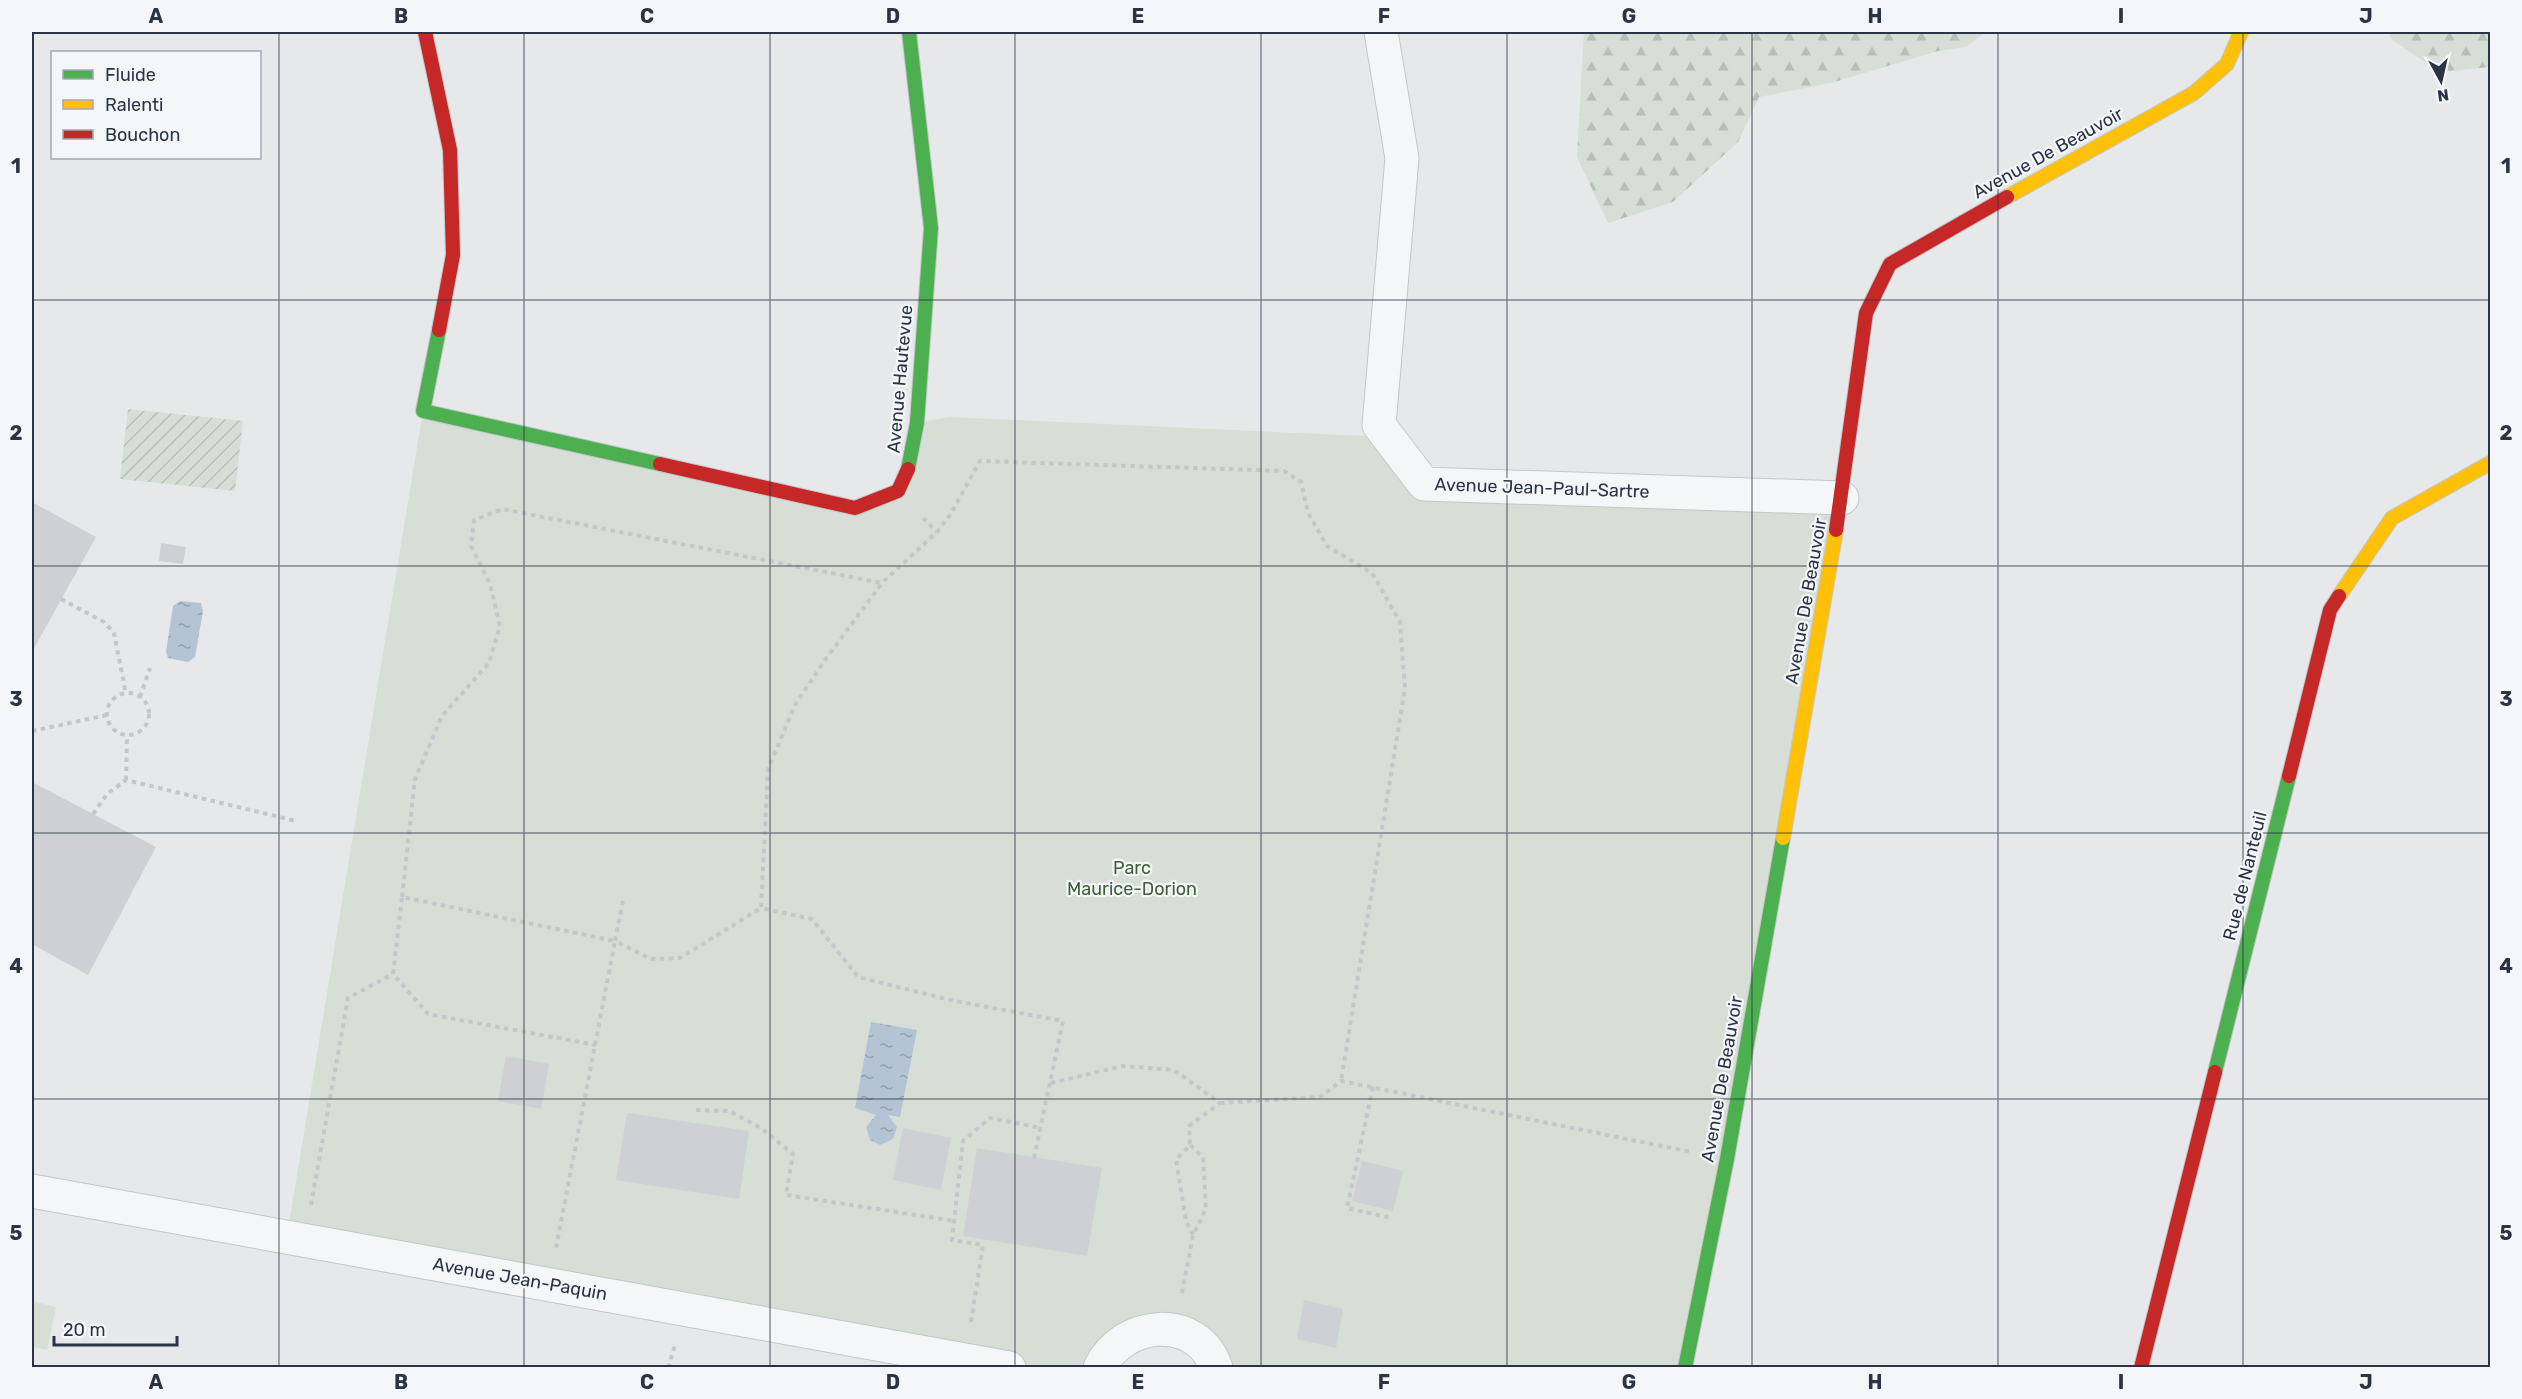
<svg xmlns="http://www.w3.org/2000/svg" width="2522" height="1399" font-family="Rubik,sans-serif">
  <defs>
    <pattern id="forest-firs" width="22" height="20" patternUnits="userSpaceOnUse" patternTransform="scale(1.5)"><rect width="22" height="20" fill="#d6ded6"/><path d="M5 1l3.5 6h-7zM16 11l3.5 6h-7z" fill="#b8bfb9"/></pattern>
    <pattern id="garden-furrows" width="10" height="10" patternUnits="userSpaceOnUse" patternTransform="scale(1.5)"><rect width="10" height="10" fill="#d6ded6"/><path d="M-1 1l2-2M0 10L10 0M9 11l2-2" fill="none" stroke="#b8bfb9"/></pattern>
    <pattern id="water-ripples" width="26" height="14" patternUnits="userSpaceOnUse" patternTransform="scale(1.5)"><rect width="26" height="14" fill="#b4c4d5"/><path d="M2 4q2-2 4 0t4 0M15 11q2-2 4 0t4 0" fill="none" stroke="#93a0af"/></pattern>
  </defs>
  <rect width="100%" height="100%" fill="#e6e8ea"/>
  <g fill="#d6ded6">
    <polygon points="423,411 855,508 898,491 917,423 949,417 1386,437 1424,484 1842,498 1685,1367 1216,1367 1177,1331 1100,1367 1009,1367 287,1236"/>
    <polygon points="32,1301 56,1307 47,1350 32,1347"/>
  </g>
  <g fill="url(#forest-firs)">
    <polygon points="1584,32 1986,32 1966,47 1938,51 1831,83 1759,97 1738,142 1673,202 1608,223 1577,157"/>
    <polygon points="2388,32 2490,32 2490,67 2440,72 2392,40"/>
  </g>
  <polygon fill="url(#garden-furrows)" points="128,409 243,421 235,491 120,479"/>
  <g fill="url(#water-ripples)">
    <polygon points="180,601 201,603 203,611 195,657 188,662 168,658 166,652 173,606"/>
    <polygon points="871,1022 917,1030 900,1117 888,1115 897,1127 893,1139 880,1145 870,1140 866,1127 876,1115 855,1108"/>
  </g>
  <g fill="#ced0d3">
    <polygon points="32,502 96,537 32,652"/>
    <polygon points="161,543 186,547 183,564 159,561"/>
    <polygon points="32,782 156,847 88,975 32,944"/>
    <polygon points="506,1056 549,1064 541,1109 498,1101"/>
    <polygon points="627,1113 749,1131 739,1199 616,1180"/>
    <polygon points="903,1128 951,1138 941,1190 893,1180"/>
    <polygon points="977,1148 1102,1168 1087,1256 963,1236"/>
    <polygon points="1362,1161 1403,1171 1393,1211 1352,1201"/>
    <polygon points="1304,1300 1343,1309 1336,1348 1297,1339"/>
  </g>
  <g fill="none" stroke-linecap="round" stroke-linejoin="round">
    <g stroke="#c4c6c8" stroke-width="35">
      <g id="street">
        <polyline points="1381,32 1402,158 1379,425 1424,484 1842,498"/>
        <polyline points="32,1191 1009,1368"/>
        <path d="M1100 1368C1122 1320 1198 1313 1216 1368"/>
      </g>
    </g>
    <g stroke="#c4c6c8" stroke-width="16">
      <g id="fast">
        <polyline points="439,330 423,411 660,464"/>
        <polyline points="908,469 917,423 931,228 909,32"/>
        <polyline points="2215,1072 2289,776"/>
        <polyline points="1685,1368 1727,1159 1783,838"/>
      </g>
    </g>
    <g stroke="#c4c6c8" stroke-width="16">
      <g id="slow">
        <polyline points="2007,197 2194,93 2227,64 2241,32"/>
        <polyline points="2339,596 2392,518 2490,463"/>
        <polyline points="1783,838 1836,530"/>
      </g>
    </g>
    <g stroke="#c4c6c8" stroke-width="16">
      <g id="jam">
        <polyline points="425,32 450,150 453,255 439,330"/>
        <polyline points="660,464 855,508 898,491 908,469"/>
        <polyline points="1836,530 1866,313 1890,264 2007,197"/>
        <polyline points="2289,776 2330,610 2339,596"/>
        <polyline points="2141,1368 2215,1072"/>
      </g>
    </g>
    <g stroke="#c5c6ca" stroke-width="4" stroke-dasharray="4.5 4.5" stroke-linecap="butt">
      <polyline points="923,518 937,532"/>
      <polyline points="61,599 104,622 114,633 126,694"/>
      <circle cx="128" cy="714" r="21"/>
      <polyline points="140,697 150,668"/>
      <polyline points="32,731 107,715"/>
      <polyline points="126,780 127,736"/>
      <polyline points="93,814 107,794 126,780 296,821"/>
      <polyline points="402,897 415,779 442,716 489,663 500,626 490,584 471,546 474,520 502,509 882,583"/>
      <polyline points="623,901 615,941 651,959 680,958 761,908"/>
      <polyline points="1051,1083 1123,1066 1174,1070 1220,1103 1189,1126 1190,1145 1176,1160 1186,1221 1193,1235"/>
      <polyline points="1373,1087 1347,1208 1392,1218"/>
      <polyline points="1220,1103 1320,1097 1341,1081 1691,1152"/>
      <polyline points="696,1110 729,1111 761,1128 793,1154 786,1195 955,1221"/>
      <polyline points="1034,1158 1063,1021 950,1000 858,977 812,919 761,908 768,769 795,705 825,660 882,583 937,532 950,515 980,461 1284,471 1301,482 1308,513 1327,546 1372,573 1400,622 1405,688 1341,1081"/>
      <polyline points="311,1205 348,998 393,974"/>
      <polyline points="556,1248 615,941 402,897 393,974 428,1014 596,1045"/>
      <polyline points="1182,1293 1193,1235 1206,1209 1203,1157 1190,1145"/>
      <polyline points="971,1322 983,1245 952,1240 963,1141 990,1118 1041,1128"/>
      <polyline points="668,1368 675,1345"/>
    </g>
    <use href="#street" stroke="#f5f6f7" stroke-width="33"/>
    <use href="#fast" stroke="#4caf50" stroke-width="14"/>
    <use href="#slow" stroke="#ffc107" stroke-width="14"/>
    <use href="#jam" stroke="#c62828" stroke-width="14"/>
  </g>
  <path fill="none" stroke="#2b3445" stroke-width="1.5" stroke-opacity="0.55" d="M279 32V1368M524 32V1368M770 32V1368M1015 32V1368M1261 32V1368M1507 32V1368M1752 32V1368M1998 32V1368M2243 32V1368M32 300H2490M32 566H2490M32 833H2490M32 1099H2490"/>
  <g text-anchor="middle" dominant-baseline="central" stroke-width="4.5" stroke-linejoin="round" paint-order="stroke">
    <g font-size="18" fill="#2b3445" stroke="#f4f6f9">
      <text transform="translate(2048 153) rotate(-29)">Avenue De Beauvoir</text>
      <text transform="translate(900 379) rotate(-85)">Avenue Hautevue</text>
      <text transform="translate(1542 488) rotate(2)">Avenue Jean-Paul-Sartre</text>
      <text transform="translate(1806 601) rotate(-80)">Avenue De Beauvoir</text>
      <text transform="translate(2245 876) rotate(-76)">Rue de Nanteuil</text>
      <text transform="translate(1722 1079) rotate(-80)">Avenue De Beauvoir</text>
      <text transform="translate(520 1279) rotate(10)">Avenue Jean-Paquin</text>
    </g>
    <g font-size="18" fill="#3f6138" stroke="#f4f6f9">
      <text x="1132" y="868">Parc<tspan x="1132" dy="21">Maurice-Dorion</tspan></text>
    </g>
  </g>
  <rect width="2522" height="1399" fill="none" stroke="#f4f6f9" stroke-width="66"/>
  <rect x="51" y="51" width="210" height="108" fill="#f4f6f9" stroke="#a4a8b1" stroke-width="1.5"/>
  <rect x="63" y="70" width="30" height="9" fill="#4caf50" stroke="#a4a8b1" stroke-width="1.5"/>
  <text x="105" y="81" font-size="18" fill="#2b3445">Fluide</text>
  <rect x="63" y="100" width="30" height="9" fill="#ffc107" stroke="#a4a8b1" stroke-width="1.5"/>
  <text x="105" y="111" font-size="18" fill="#2b3445">Ralenti</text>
  <rect x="63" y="130" width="30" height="9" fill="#c62828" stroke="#a4a8b1" stroke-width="1.5"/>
  <text x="105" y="141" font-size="18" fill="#2b3445">Bouchon</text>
  <g transform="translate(2441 81) rotate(172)" stroke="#f4f6f9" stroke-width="4.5" paint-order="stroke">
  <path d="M0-4.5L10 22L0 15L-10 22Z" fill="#2b3445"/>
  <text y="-9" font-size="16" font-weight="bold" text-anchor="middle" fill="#2b3445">N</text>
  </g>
  <path d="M54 1336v9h123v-9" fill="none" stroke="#2b3445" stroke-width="3"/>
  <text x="63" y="1336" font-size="18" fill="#2b3445" stroke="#f4f6f9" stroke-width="4.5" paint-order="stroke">20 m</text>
  <rect x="33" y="33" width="2456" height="1333" fill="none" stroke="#2b3445" stroke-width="2"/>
  <g font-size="20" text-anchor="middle" font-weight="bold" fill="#2b3445">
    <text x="156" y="23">A</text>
    <text x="401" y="23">B</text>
    <text x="647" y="23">C</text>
    <text x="893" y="23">D</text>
    <text x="1138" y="23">E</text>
    <text x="1384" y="23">F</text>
    <text x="1629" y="23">G</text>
    <text x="1875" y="23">H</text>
    <text x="2121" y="23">I</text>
    <text x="2366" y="23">J</text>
    <text x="16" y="173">1</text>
    <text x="2506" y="173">1</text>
    <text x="16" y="440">2</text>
    <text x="2506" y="440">2</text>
    <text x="16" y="706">3</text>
    <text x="2506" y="706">3</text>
    <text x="16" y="973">4</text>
    <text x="2506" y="973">4</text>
    <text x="16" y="1240">5</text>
    <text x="2506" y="1240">5</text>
    <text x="156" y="1389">A</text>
    <text x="401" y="1389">B</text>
    <text x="647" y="1389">C</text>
    <text x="893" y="1389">D</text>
    <text x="1138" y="1389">E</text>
    <text x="1384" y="1389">F</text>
    <text x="1629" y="1389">G</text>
    <text x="1875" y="1389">H</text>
    <text x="2121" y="1389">I</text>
    <text x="2366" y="1389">J</text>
  </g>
</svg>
